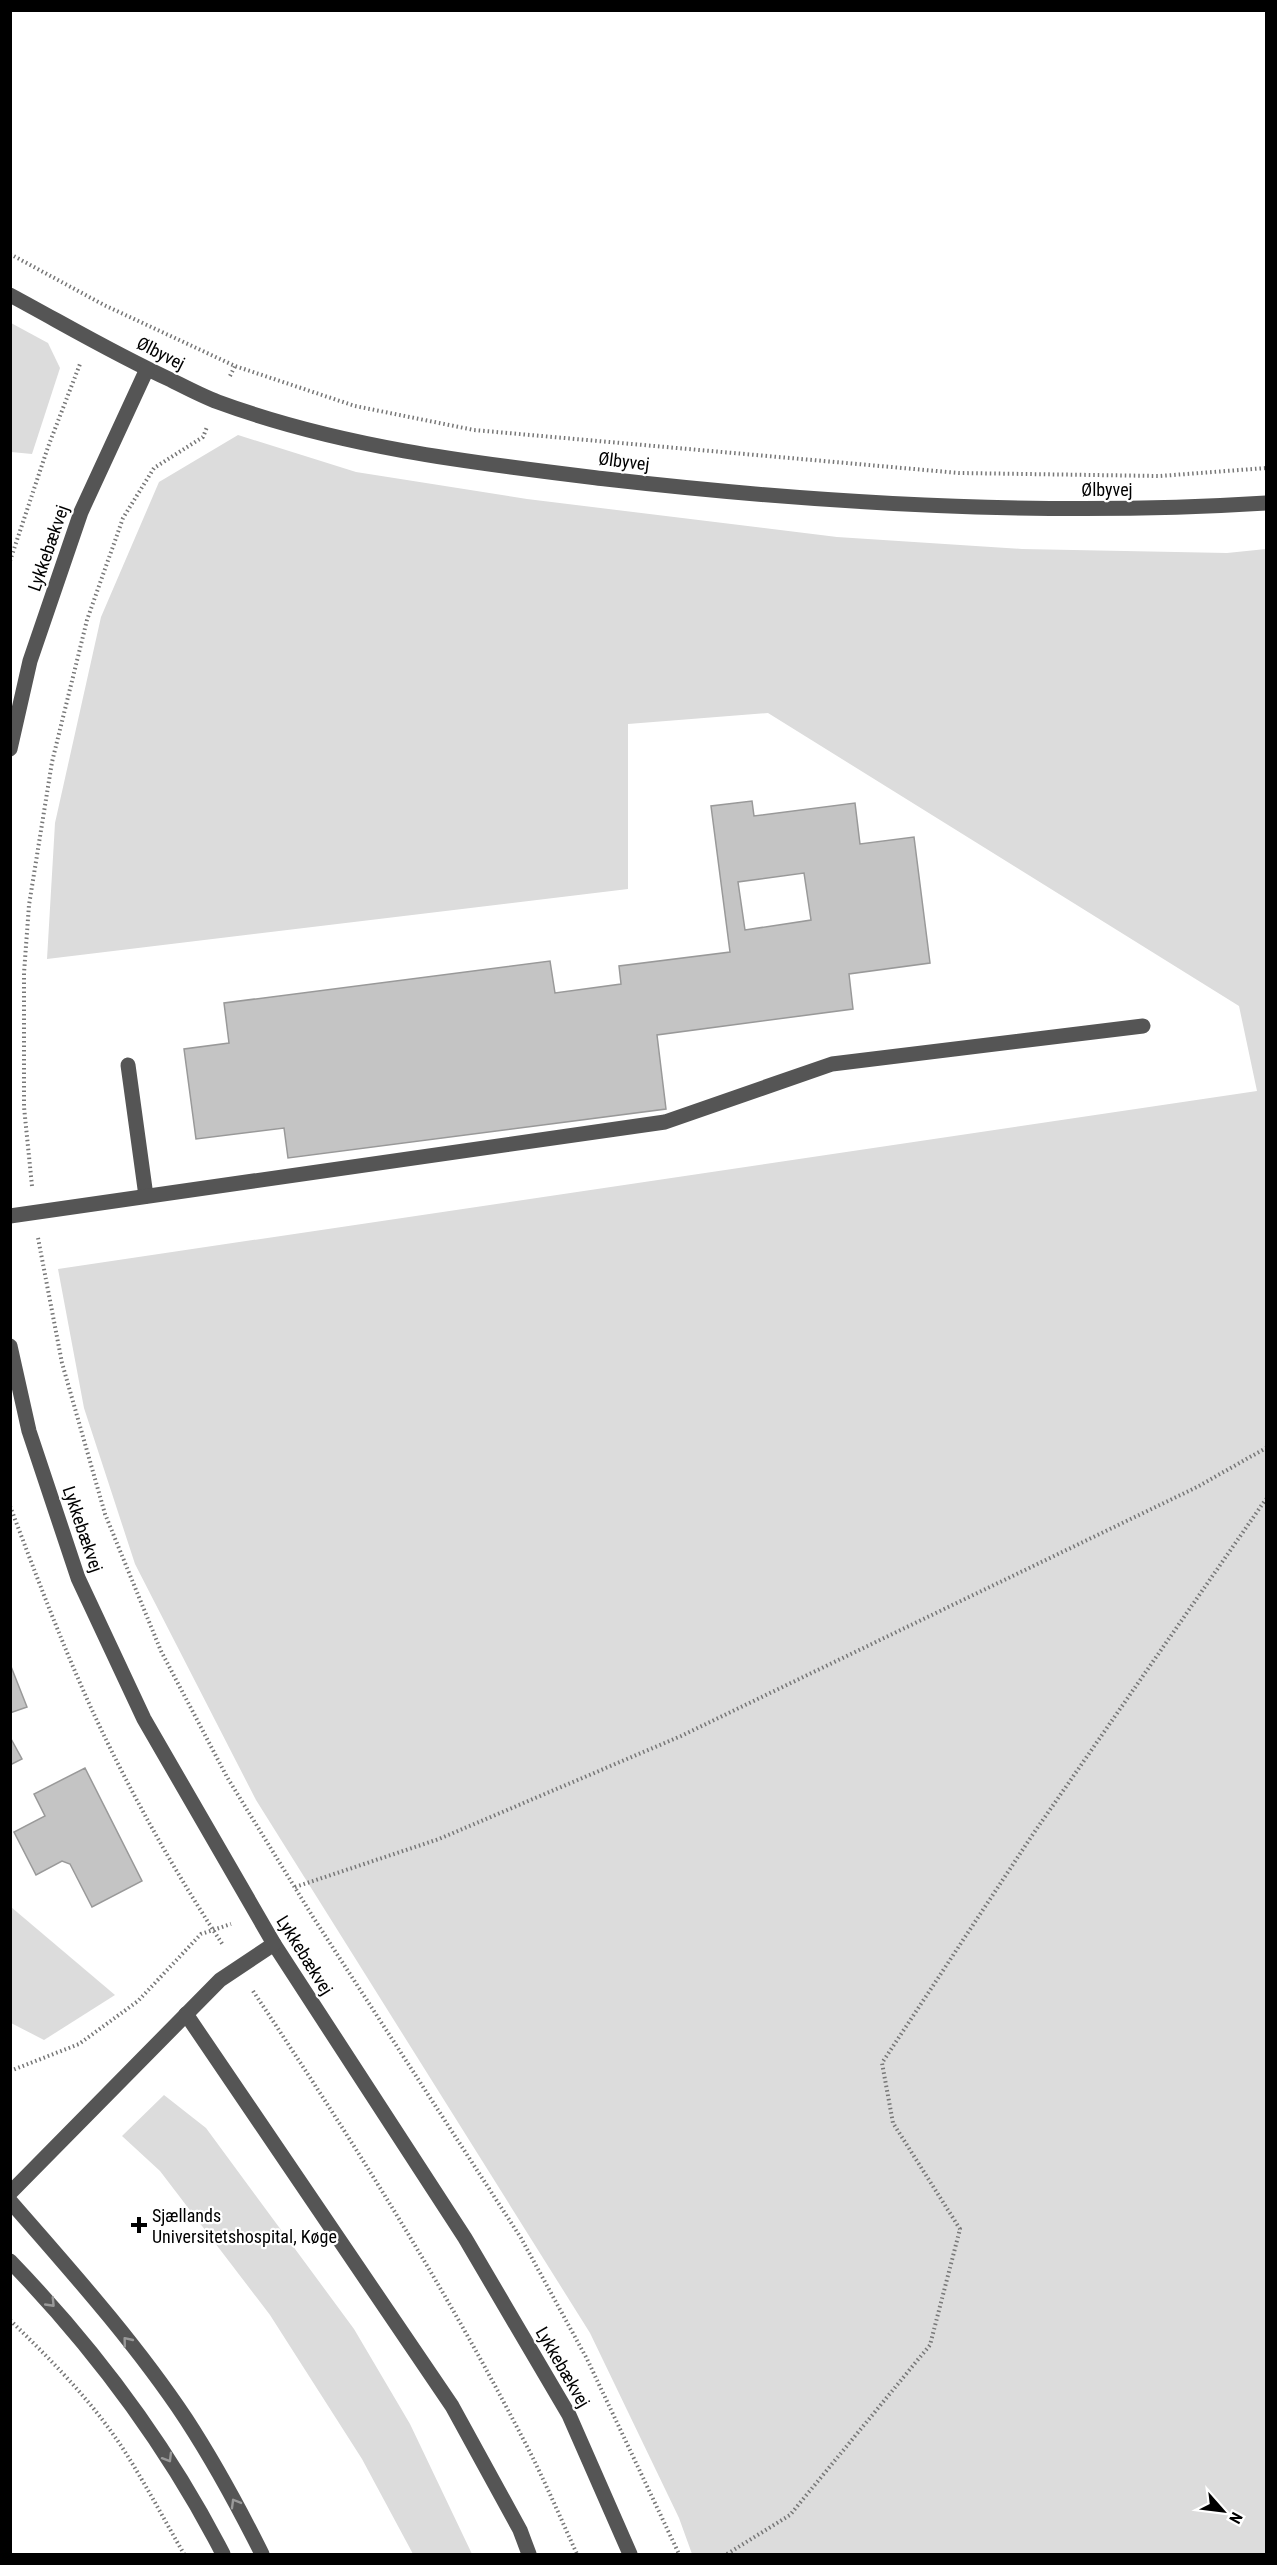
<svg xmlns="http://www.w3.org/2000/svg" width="1277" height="2565" font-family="'Roboto Condensed',sans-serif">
  <rect width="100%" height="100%" fill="#fff"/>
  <g fill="#dcdcdc">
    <polygon points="11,323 48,343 60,368 32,454 11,452"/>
    <polygon points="238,435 356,472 527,499 837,537 1022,549 1227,553 1266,549 1266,2554 692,2554 679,2518 590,2333 256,1800 135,1564 84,1408 58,1269 1257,1091 1239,1006 768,713 628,724 628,889 47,959 55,823 101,617 159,482"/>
    <polygon points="11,1907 115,1995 44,2040 11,2023"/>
    <polygon points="164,2095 206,2128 354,2329 410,2424 472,2554 413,2554 362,2459 270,2315 160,2171 122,2136"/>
  </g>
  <g fill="#c4c4c4" stroke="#999" stroke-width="1.5" fill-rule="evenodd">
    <path d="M752 801 754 816 855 803 860 844 914 837 930 963 849 974 853 1009 657 1035 666 1109 288 1158 284 1128 196 1139 184 1049 229 1043 224 1003 550 961 555 993 621 984 619 966 730 952 711 806ZM804 873 811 920 745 930 738 882Z"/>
    <polygon points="10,1664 27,1707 10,1713"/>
    <polygon points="10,1737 22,1759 10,1765"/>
    <polygon points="85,1768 142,1881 92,1907 70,1864 62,1861 36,1875 14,1832 45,1816 34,1794"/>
  </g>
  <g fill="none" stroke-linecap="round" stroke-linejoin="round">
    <g stroke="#777" stroke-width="4" stroke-dasharray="1.5 3" stroke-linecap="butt">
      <polyline points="10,254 104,305 235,366 355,406 474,430 959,473 1160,476 1266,468"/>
      <polyline points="230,376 235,366"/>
      <polyline points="10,561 48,447 80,364"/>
      <polyline points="32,1186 24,1107 24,973 29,905 52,762 87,620 123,518 154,468 203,437 207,427"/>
      <polyline points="38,1238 62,1363 105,1514 161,1651 227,1777 313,1917 521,2238 587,2359 679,2554"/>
      <path d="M10 1506C36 1575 62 1644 92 1710 129 1790 174 1871 223 1945"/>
      <polyline points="295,1887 439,1839 681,1736 1197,1487 1266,1448"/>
      <path d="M253 1991C349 2135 442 2282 521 2435 542 2474 559 2515 577 2554"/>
      <polyline points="10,2071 79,2044 138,2001 201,1934 231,1924"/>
      <path d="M10 2320C53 2362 95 2404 127 2455 147 2487 165 2521 184 2554"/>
      <polyline points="727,2554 790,2515 930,2345 960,2229 893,2123 882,2063 1031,1837 1266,1499"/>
    </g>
    <g stroke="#555" stroke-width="15">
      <path d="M10 295C64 324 116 355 171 380 187 388 202 396 218 402 343 448 474 463 606 479 824 504 1047 517 1266 503"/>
      <polyline points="10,749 30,661 81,512 147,369"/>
      <polyline points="128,1065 146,1196"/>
      <polyline points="10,1216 665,1122 832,1064 1143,1026"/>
      <polyline points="10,1346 29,1431 78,1578 144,1719 274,1944 465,2238 569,2415 630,2554"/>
      <polyline points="186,2014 452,2406 520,2530 529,2554"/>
      <polyline points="10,2193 220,1980 274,1944"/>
      <path d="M10 2201C71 2271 134 2341 186 2419 214 2462 239 2508 262 2554"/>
      <path d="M10 2261C95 2349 167 2445 223 2554"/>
    </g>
  </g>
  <defs><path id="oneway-chevron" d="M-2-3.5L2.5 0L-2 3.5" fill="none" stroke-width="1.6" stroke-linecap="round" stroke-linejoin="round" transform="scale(1.5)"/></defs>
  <g stroke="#999">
    <use href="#oneway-chevron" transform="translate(51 2303) rotate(46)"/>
    <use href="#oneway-chevron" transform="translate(127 2341) rotate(-129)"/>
    <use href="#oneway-chevron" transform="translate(168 2458) rotate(59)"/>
    <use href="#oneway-chevron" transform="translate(235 2503) rotate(-120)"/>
  </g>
  <path fill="#000" stroke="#fff" stroke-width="2" d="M136 2216h6v6h6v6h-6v6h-6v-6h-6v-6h6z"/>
  <g text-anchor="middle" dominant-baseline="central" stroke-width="4.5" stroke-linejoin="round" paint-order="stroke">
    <g font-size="18" fill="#000" stroke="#fff">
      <text transform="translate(161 353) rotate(27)">Ølbyvej</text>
      <text transform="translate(624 461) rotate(7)">Ølbyvej</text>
      <text x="1107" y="489">Ølbyvej</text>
      <text transform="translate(48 548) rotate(-71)">Lykkebækvej</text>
      <text transform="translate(83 1529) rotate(71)">Lykkebækvej</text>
      <text transform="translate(305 1955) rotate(58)">Lykkebækvej</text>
      <text transform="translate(563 2367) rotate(60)">Lykkebækvej</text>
    </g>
    <g font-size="18" fill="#000" stroke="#fff" text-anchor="start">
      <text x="152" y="2215">Sjællands<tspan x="152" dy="21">Universitetshospital, Køge</tspan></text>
    </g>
  </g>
  <rect width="1277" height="2565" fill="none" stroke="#000000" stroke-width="24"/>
  <g transform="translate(1223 2511) rotate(118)" stroke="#ffffff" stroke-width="4.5" paint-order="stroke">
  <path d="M0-4.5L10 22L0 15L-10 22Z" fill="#000000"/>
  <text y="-9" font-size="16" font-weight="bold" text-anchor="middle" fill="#000000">N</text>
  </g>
</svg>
